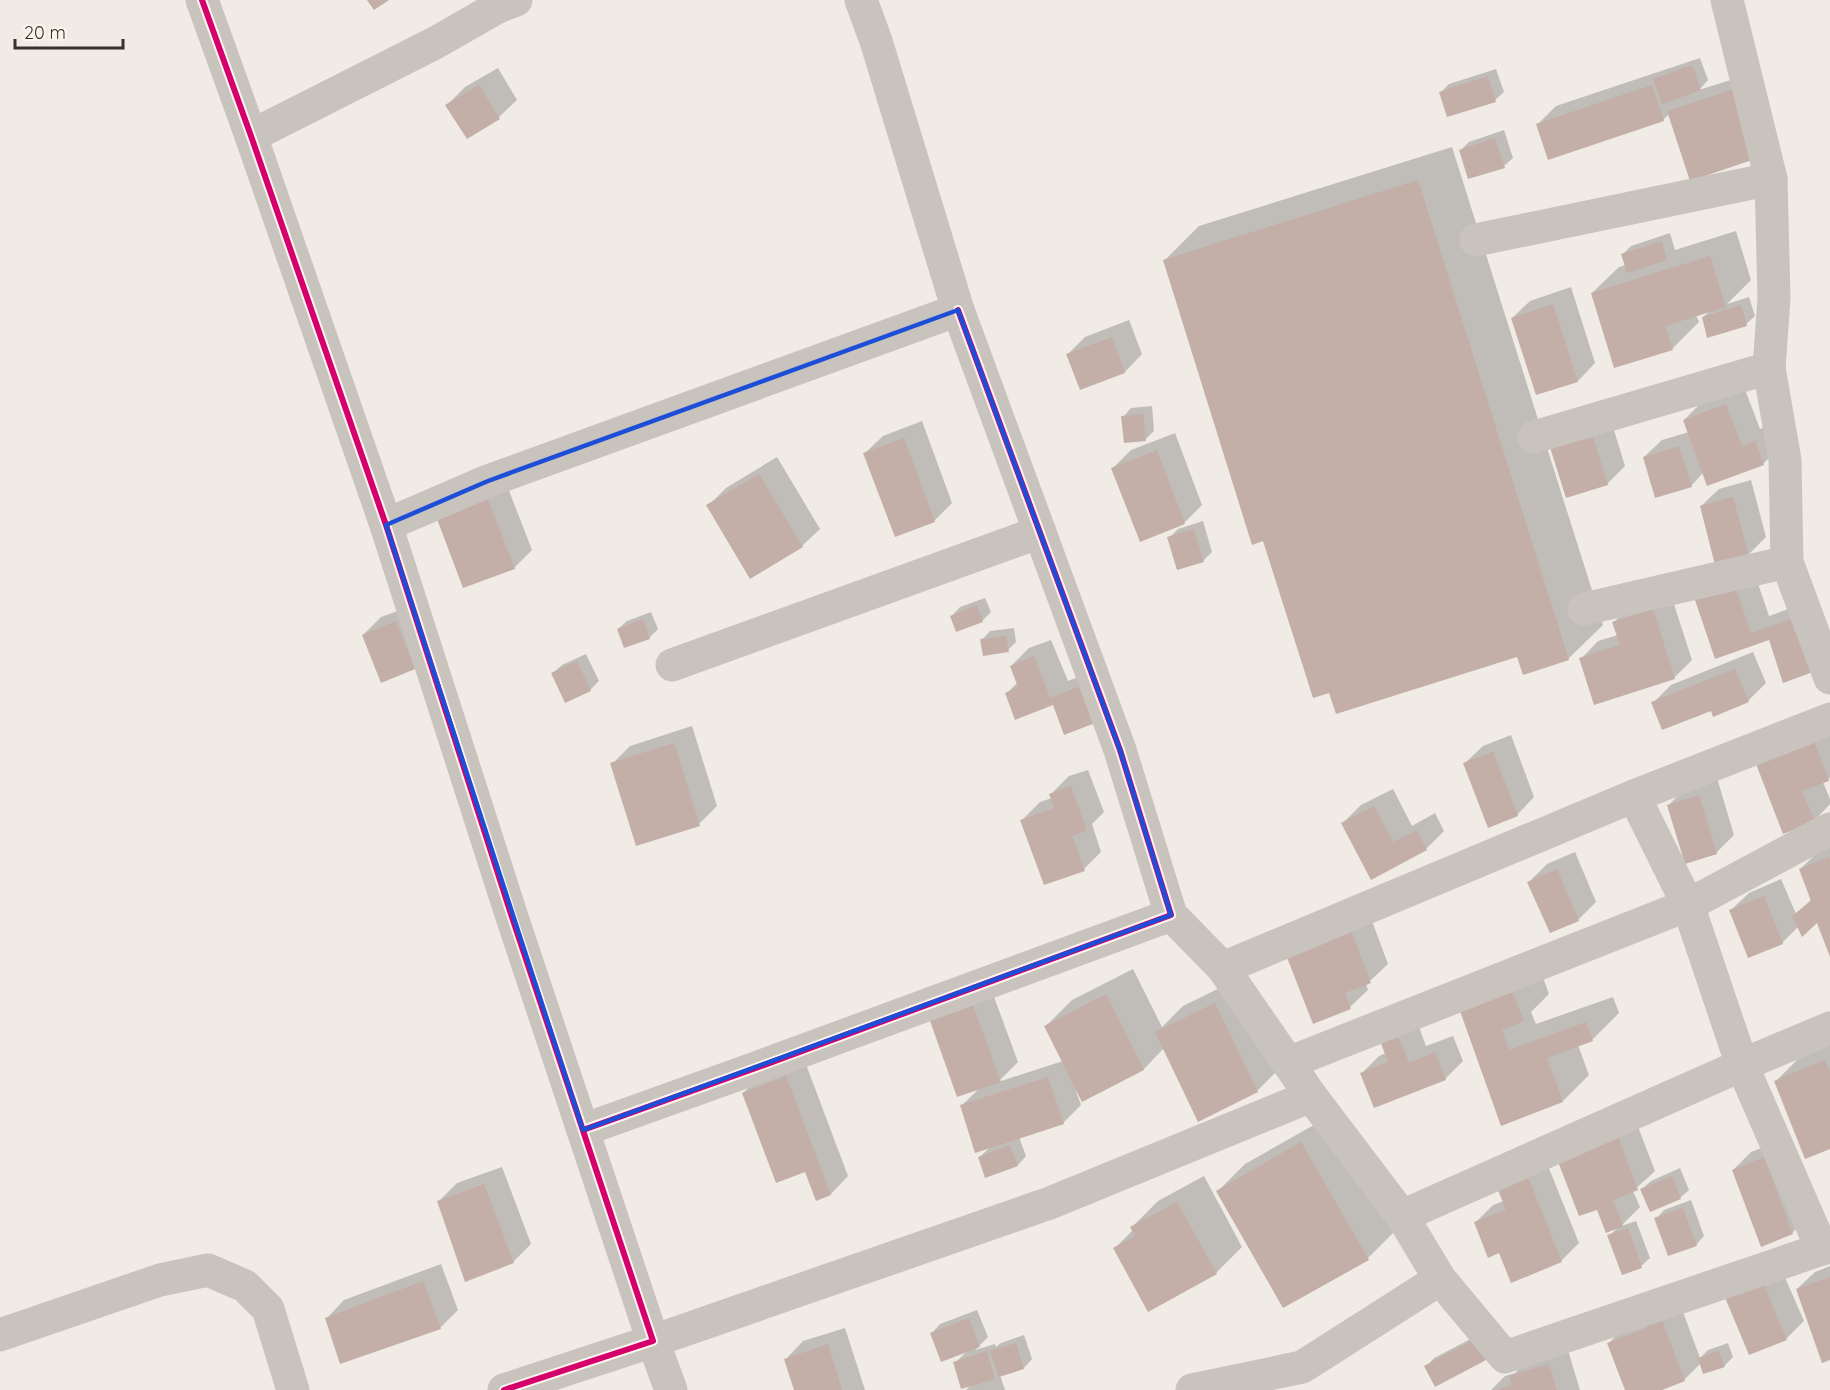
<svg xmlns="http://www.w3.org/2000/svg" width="1830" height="1390" font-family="Quicksand,sans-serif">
  <rect width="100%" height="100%" fill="#f0ebe5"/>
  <g fill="#0003">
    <polygon points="1700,58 1708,80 1699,90 1753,73 1775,139 1669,114 1663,120 1538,124 1556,106"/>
    <polygon points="498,68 517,100 499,117 467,137 447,105 465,87"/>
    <polygon points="1496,69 1504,92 1495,100 1440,93 1449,84"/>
    <polygon points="1504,130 1513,158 1504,166 1461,150 1469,142"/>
    <polygon points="1452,147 1603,625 1568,659 1518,655 1330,691 1264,540 1164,261 1199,226"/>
    <polygon points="1736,231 1751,280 1727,304 1749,297 1755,316 1746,324 1703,317 1710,311 1696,315 1699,322 1672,349 1592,293 1619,267 1626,265 1622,255 1631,246 1670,233 1675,250"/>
    <polygon points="1571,287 1595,363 1578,381 1512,318 1530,301"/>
    <polygon points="1129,320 1142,354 1125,372 1081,388 1067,355 1085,337"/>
    <polygon points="1744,387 1760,429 1773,424 1781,446 1763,464 1703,473 1691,486 1644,457 1662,440 1689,432 1684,420 1702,402"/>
    <polygon points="1152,406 1154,431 1146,439 1123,417 1131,408"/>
    <polygon points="1608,411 1625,466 1607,484 1567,424"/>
    <polygon points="922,421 952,503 934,521 896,535 865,453 883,436"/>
    <polygon points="1175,433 1202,505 1184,523 1113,468 1131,450"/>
    <polygon points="777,457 820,529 802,546 708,506 726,488"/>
    <polygon points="503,475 532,550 514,568 436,511"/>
    <polygon points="1751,480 1766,537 1748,555 1701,506 1719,489"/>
    <polygon points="1203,521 1212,552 1203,561 1169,538 1178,529"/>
    <polygon points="1752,566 1769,616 1812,601 1770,638 1716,657 1696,597"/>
    <polygon points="1670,592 1692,660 1674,678 1581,659 1598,641 1618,635 1614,622 1632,604"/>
    <polygon points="985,598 991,612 982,621 952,616 960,607"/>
    <polygon points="414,605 432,650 414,668 363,635 381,617"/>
    <polygon points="651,612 658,629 649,638 618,629 627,621"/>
    <polygon points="1014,628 1016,642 1008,650 982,640 990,631"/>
    <polygon points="1051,640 1068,681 1099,669 1065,733 1054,703 1007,693 1018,682 1011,666 1029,648"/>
    <polygon points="1753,652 1766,683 1748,701 1712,710 1653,703 1671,685"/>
    <polygon points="586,654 599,681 590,690 553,673 562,665"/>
    <polygon points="692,726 717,806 699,824 612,764 630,746"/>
    <polygon points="1830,726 1830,778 1823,782 1830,799 1830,804 1814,821 1758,764"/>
    <polygon points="1511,735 1534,797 1517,815 1465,763 1483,746"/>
    <polygon points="1088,770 1104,812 1092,824 1101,852 1084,869 1022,820 1040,802 1052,798 1051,794 1069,776"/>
    <polygon points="1717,778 1734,835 1716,853 1669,805 1686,787"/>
    <polygon points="1393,789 1412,826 1435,813 1444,831 1426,849 1372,878 1343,823 1361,805"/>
    <polygon points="1830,847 1830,953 1818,920 1799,926 1782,943 1731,910 1749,893 1781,879 1796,914 1812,899 1800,869 1818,852"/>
    <polygon points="1575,852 1596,902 1579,919 1550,931 1529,882 1547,864"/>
    <polygon points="1369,913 1388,964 1370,981 1366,983 1368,990 1350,1007 1314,1022 1288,955"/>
    <polygon points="1536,958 1549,994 1531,1012 1536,1024 1613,997 1619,1013 1592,1040 1578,1045 1589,1075 1563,1101 1461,1011"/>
    <polygon points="1133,969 1162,1027 1183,1006 1242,977 1283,1065 1257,1091 1164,1048 1144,1069 1076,1091 1081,1105 1063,1123 1019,1137 1026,1156 1018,1165 986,1176 980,1157 991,1146 961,1106 980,1088 931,1019 990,986 1018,1062 998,1082 1063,1061 1046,1026 1072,1000"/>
    <polygon points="1414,1014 1426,1046 1453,1036 1463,1061 1445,1079 1361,1074 1379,1056 1386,1053"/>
    <polygon points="1830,1044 1830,1147 1775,1082 1802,1055"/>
    <polygon points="804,1059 848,1176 831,1194 816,1199 806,1170 743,1093 761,1076"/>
    <polygon points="1633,1114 1655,1171 1633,1191 1640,1207 1621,1226 1636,1221 1650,1258 1641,1266 1609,1236 1618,1227 1598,1208 1557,1154"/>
    <polygon points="1328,1117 1394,1232 1368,1258 1218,1191 1245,1164"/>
    <polygon points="1782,1140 1810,1215 1792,1233 1733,1170 1751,1152"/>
    <polygon points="1542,1151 1579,1243 1561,1261 1500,1251 1475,1223 1493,1205 1504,1201"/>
    <polygon points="502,1167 531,1244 514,1261 465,1280 439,1201 457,1183"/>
    <polygon points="1680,1168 1689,1190 1680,1198 1642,1189 1651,1181"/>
    <polygon points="1204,1176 1242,1247 1216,1273 1115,1248 1133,1230 1132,1227 1158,1201"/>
    <polygon points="1691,1200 1704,1236 1696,1245 1656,1219 1664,1210"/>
    <polygon points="1776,1257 1804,1321 1786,1339 1723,1289"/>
    <polygon points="441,1264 458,1310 440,1328 327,1318 344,1300"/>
    <polygon points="1830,1266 1830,1358 1797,1289 1815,1272"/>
    <polygon points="1679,1301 1700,1358 1708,1350 1728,1343 1733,1357 1724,1366 1701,1363 1684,1380 1658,1390 1626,1390 1609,1343 1626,1325"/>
    <polygon points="977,1310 988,1337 975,1350 995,1344 996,1347 1001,1343 1024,1335 1032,1359 1024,1368 1000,1375 1005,1390 966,1390 972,1384 955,1363 967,1351 932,1333 940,1324"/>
    <polygon points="845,1328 865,1390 795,1390 786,1359 803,1341"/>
    <polygon points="1486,1331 1496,1349 1426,1367 1434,1358"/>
    <polygon points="1567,1347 1580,1390 1491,1390 1505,1376 1515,1373 1528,1359"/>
  </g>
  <g fill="#c3afa7">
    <polygon points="367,0 389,0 374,10"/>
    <polygon points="1692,65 1701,90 1662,104 1653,79"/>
    <polygon points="1488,76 1496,102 1447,117 1439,92"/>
    <polygon points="479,85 500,119 467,139 445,105"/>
    <polygon points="1652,85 1664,121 1548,160 1536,124"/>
    <polygon points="1735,89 1758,158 1690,181 1667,111"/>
    <polygon points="1495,138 1505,168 1468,179 1459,150"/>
    <polygon points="1418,180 1569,660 1523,675 1517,657 1336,714 1329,693 1313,698 1263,541 1252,545 1163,260"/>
    <polygon points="1662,241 1667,260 1627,273 1621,254"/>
    <polygon points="1710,256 1726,307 1665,326 1673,350 1614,368 1591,293"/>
    <polygon points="1553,304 1578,382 1536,395 1511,318"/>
    <polygon points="1741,305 1747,326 1707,338 1702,317"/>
    <polygon points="1112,337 1125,373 1080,390 1066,354"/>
    <polygon points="1726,404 1742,446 1755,441 1764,465 1707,486 1683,420"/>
    <polygon points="1143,414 1146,441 1124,443 1121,416"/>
    <polygon points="1590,428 1608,485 1566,498 1548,441"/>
    <polygon points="904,438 935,522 895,537 863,453"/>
    <polygon points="1679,446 1692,487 1655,498 1643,457"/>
    <polygon points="1157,450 1185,524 1140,542 1111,468"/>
    <polygon points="759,474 803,547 750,579 706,505"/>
    <polygon points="485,492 515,569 463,588 434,511"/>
    <polygon points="1733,497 1749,556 1715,565 1700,506"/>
    <polygon points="1194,529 1204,562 1177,570 1167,537"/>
    <polygon points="1734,583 1751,633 1794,618 1813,672 1783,683 1769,640 1715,659 1694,597"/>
    <polygon points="977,605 983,622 956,632 950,616"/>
    <polygon points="1653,609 1675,679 1594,705 1579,658 1620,645 1612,622"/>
    <polygon points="643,619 650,639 624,648 617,629"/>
    <polygon points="396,621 415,669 381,683 362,635"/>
    <polygon points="1006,636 1009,652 983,656 980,639"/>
    <polygon points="1034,656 1050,698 1081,686 1095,723 1064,735 1053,705 1015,720 1005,693 1018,687 1010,666"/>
    <polygon points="577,661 591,691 565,703 551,673"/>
    <polygon points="1735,669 1749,702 1713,717 1711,711 1662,730 1651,702"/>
    <polygon points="1814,741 1829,781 1802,791 1815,822 1783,834 1756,764"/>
    <polygon points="674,743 700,826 636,846 610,763"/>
    <polygon points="1493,752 1518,816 1488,828 1463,763"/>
    <polygon points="1071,786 1087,831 1072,836 1085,871 1044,885 1020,820 1054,808 1049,794"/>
    <polygon points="1699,795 1717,854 1685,864 1667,805"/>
    <polygon points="1374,806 1393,842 1417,830 1427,850 1371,880 1341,823"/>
    <polygon points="1829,857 1830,861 1830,957 1817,923 1802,937 1792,916 1811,901 1799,869"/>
    <polygon points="1557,869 1579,921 1550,933 1527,882"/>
    <polygon points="1764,896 1783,944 1748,958 1729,910"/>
    <polygon points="1351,930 1371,983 1345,993 1351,1009 1313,1024 1286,955"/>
    <polygon points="1509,984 1524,1021 1502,1030 1509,1050 1586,1022 1593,1041 1547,1058 1563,1102 1501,1126 1460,1011"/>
    <polygon points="1106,994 1144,1070 1082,1102 1044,1026"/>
    <polygon points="972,1003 1001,1082 957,1097 929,1018"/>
    <polygon points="1215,1003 1258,1092 1198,1122 1155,1032"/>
    <polygon points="1396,1031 1409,1063 1435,1052 1446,1080 1374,1108 1360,1073 1388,1062 1379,1038"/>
    <polygon points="1825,1060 1830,1072 1830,1149 1805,1159 1774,1081"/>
    <polygon points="786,1076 831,1195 816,1201 805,1172 776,1183 742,1093"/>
    <polygon points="1048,1077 1064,1124 975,1153 960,1105"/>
    <polygon points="1616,1131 1638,1190 1613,1200 1623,1226 1606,1233 1597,1210 1579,1216 1555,1154"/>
    <polygon points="1301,1142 1369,1260 1283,1308 1216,1191"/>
    <polygon points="1010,1145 1018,1166 985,1178 978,1157"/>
    <polygon points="1764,1157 1793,1234 1761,1247 1732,1170"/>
    <polygon points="1524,1167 1562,1262 1511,1283 1499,1253 1488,1258 1474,1222 1506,1210 1494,1180"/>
    <polygon points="1672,1176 1681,1199 1650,1212 1640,1189"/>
    <polygon points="484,1184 514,1263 465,1282 437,1201"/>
    <polygon points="1177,1202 1217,1274 1148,1312 1113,1248 1135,1236 1130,1227"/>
    <polygon points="1683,1208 1697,1246 1668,1256 1654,1218"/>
    <polygon points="1628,1228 1642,1268 1622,1275 1607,1235"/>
    <polygon points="1759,1273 1787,1340 1749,1355 1721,1288"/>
    <polygon points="1830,1277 1830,1360 1822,1363 1796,1289"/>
    <polygon points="423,1281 441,1329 340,1364 325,1318"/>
    <polygon points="969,1318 980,1347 941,1362 930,1333"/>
    <polygon points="1661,1318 1685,1381 1662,1390 1625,1390 1607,1343 1647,1328 1645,1324"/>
    <polygon points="1477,1338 1488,1359 1435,1387 1424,1366"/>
    <polygon points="1016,1343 1024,1369 999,1377 990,1351"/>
    <polygon points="828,1344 842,1390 794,1390 784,1359"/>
    <polygon points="987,1351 995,1379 961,1389 953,1362"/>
    <polygon points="1719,1351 1725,1367 1703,1374 1698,1358"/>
    <polygon points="1549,1364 1557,1390 1497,1390 1512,1385 1509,1376"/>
  </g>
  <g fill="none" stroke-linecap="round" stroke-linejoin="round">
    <g stroke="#c9c3be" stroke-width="33">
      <polyline points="202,0 251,136 386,525 511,914 653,1341 504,1390"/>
      <polyline points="1727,0 1771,179 1774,298 1769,368 1785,460 1787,562 1830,678"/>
      <polyline points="251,136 435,43 498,7 516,0"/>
      <polyline points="1476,240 1771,179"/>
      <polyline points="1534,437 1769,368"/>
      <polyline points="386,525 488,481 958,310 876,41 861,0"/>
      <polyline points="1584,609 1787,562"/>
      <polyline points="672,665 1040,532"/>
      <polyline points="1223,968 1634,796 1830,719"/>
      <polyline points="1830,1028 1742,1065 1822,1249 1830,1247"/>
      <polyline points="1288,1063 1688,905 1634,796"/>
      <polyline points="1311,1096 1402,1216 1742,1065 1688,905 1830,829"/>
      <polyline points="583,1130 753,1069 1171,915 1120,750 958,310"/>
      <polyline points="1402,1216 1440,1279 1505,1357 1822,1249"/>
      <polyline points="0,1335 160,1280 208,1270 245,1286 268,1309 293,1390"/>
      <polyline points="671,1390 653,1341 1050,1203 1311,1096 1223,968 1171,915"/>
      <polyline points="1192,1390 1302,1367 1440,1279"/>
    </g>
    <g stroke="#fbf5ee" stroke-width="10">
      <g id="cycleway">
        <polyline points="202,0 251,136 386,525 511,914 653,1341 504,1390"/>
        <polyline points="583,1130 753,1069 1171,915 1120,750 958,310"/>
      </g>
    </g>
    <use href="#cycleway" stroke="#d6006c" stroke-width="6"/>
  </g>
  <path fill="none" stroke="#1d4ed8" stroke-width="4.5" stroke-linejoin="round" d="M958 310 1120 750 1171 915 583 1130 386 525 488 481Z"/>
  <path d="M15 39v9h108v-9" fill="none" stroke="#3b302b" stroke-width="3"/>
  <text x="24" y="39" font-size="18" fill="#3b302b" stroke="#fbf5ee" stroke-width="4.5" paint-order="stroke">20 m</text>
</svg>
